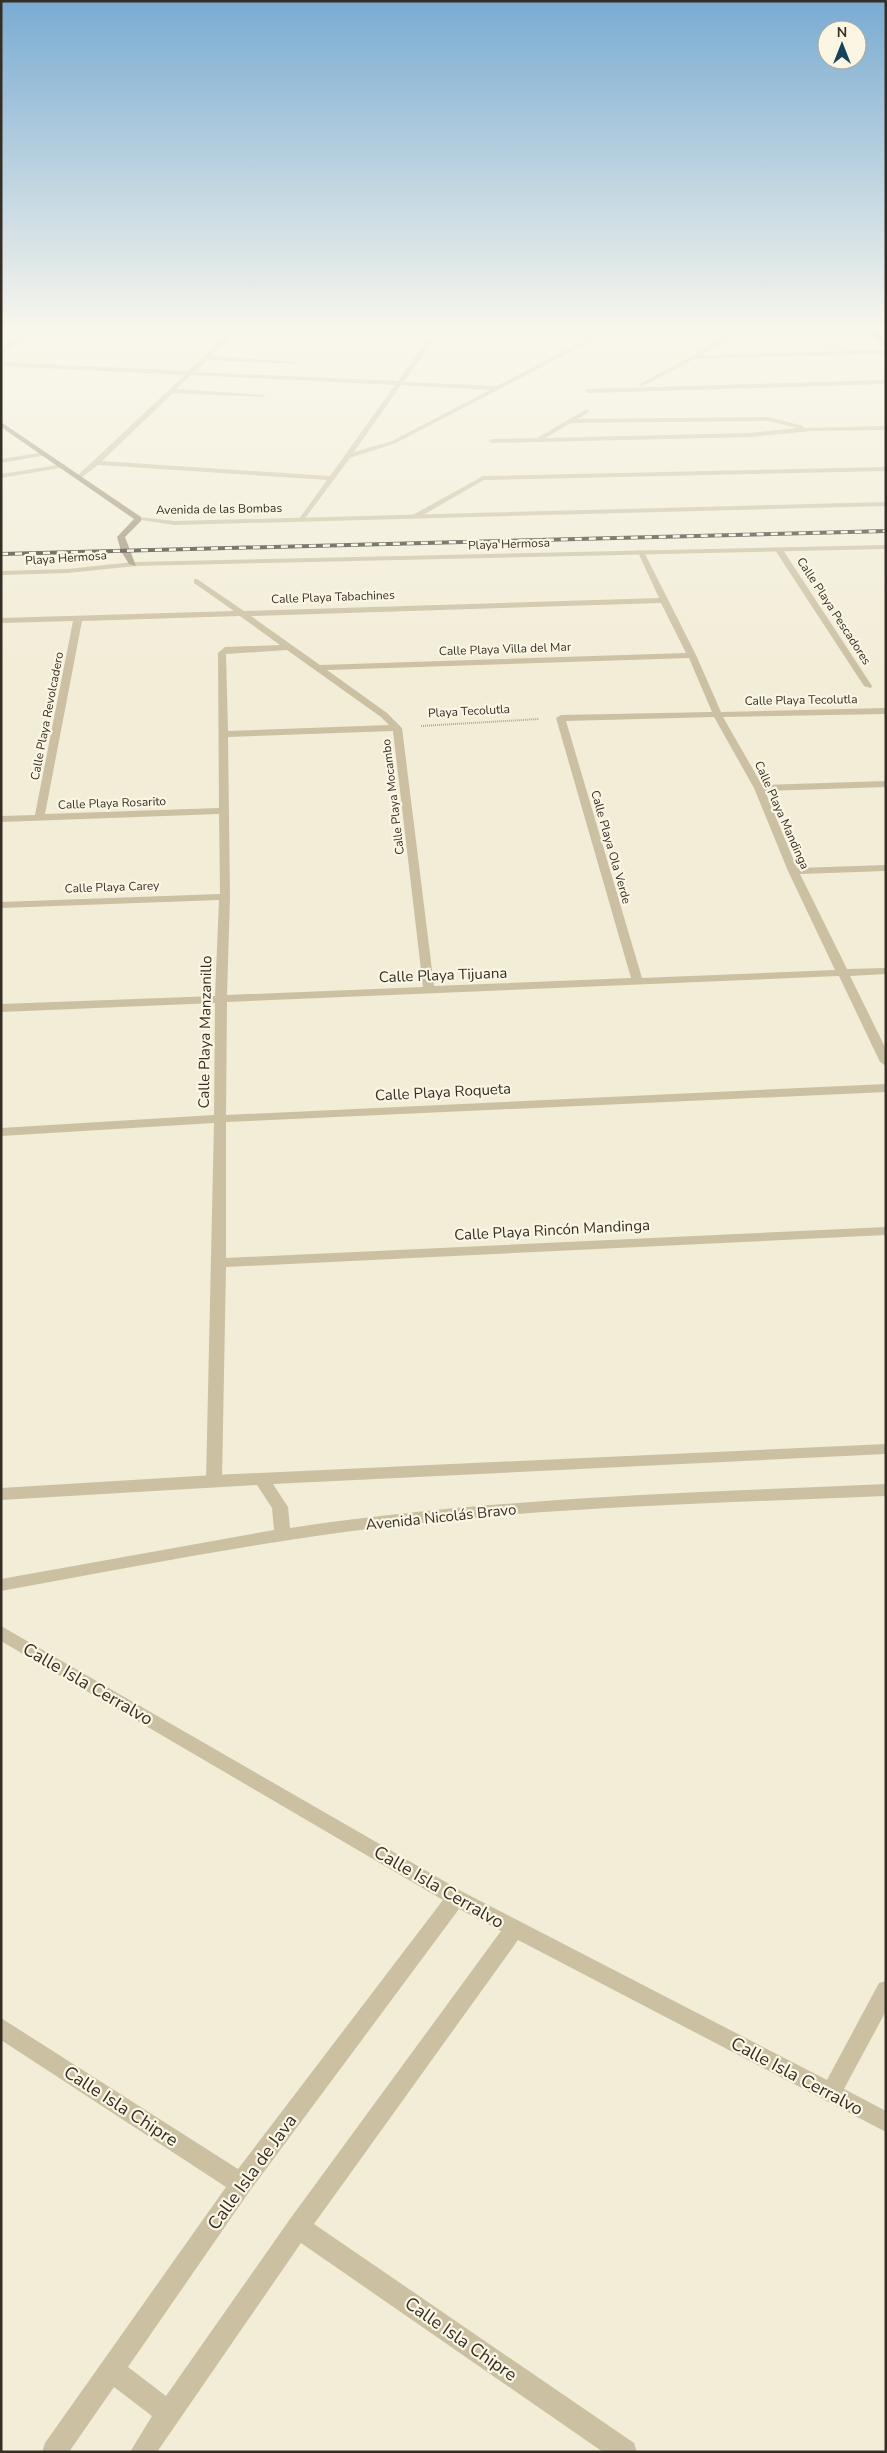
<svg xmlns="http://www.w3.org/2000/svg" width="887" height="2453" font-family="'Nunito Sans',sans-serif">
  <rect width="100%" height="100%" fill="#f2edd7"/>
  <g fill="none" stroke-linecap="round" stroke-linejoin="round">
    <polyline stroke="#b7aa8c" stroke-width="2" stroke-dasharray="1 1" stroke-linecap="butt" points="421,726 539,719"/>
    <g fill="#cbc0a2" fill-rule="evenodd">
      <polygon points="45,452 47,455 1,463 1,459"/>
      <polygon points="64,464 66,467 1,478 1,474"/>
    </g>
    <g fill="#cbc0a2" fill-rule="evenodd">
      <polygon points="30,329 36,329 1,354 1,349"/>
      <path d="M233 329H239L211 356 298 362 295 364 207 360 195 372 398 381 435 329H441L404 382 497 386 607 329H614L396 443 350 458 303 521 299 519 327 480 98 465 81 478H77V476L185 375 1 366V362L188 371ZM191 375 395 385 330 476 102 461 173 393 263 397 266 395 176 389ZM401 385 490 390 392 441 354 452Z"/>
      <polygon points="741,329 748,329 701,355 886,350 886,354 694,359 643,386 638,385"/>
      <polygon points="886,380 886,384 588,393 585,391 588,389"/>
      <path d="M585 410 590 411 578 419 768 417 803 426 804 428 886 426V430L812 431 750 437 492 443 489 441 492 439 537 438ZM768 421 798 428 750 433 545 438 571 423Z"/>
      <polygon points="886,467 886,471 484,480 418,518 411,516 483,476"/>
      <polygon points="776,548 783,550 872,686 871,688 864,686 775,550"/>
      <path d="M637 550 644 552 696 655 721 712 886 708V714L723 717 762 785 886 781V787L765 791 797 868 886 865V871L800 874 847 969 886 968V974L850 976 886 1049V1066L880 1062 839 976 227 1002 226 1115 886 1084V1092L226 1122V1258L886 1227V1235L226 1267 222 1481 220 1485H208L206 1481 214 1123 1 1136V1128L214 1115 215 1003 1 1012V1004L215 996 219 900 1 908V902L220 894 219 814 1 822V816L35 815 73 621 1 623V618L234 611 194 583V579H197L244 611 659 598ZM661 603 686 653 320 665 251 616ZM240 616 280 645 225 647 218 653 219 808 45 814 82 621ZM287 650 381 717 389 725 228 731 226 654ZM689 658 712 712 561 715 556 718 631 978 434 986 402 728 387 713 327 670ZM714 717 754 788 788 871 835 970 642 978 566 721ZM393 731 423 987 227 995 230 897 228 737Z"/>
      <polygon points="133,562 136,562 136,566 68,573 1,575 1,571 68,569"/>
      <path d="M1 1626 463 1892 827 2080 879 1983 886 1981V2011L844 2089 886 2111V2132L518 1940 314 2224 634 2443 637 2452H603L301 2243 157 2452H130L152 2416 114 2387 69 2452H42L45 2443 226 2187 1 2040V2018L238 2169 443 1900 1 1641ZM459 1909 501 1931 290 2219 166 2396 128 2367 249 2192Z"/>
    </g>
    <g fill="#cbc0a2" fill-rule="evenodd">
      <polygon points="886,502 886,506 175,525 134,519 138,517 175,521"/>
      <polygon points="886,545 886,549 133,566 129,564 133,562"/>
      <path d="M886 1444V1454L273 1484 288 1507 290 1528C488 1498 687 1493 886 1484V1496C719 1503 551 1507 385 1527 256 1542 129 1568 1 1591V1579L274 1530 272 1508 257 1485 1 1500V1488L214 1475Z"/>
    </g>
    <g fill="#9e8f74" fill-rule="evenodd">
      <polygon points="867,329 873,329 886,341 886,347"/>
      <polygon points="1,422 141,517 141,521 125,537 136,566 129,564 121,551 117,537 134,519 1,427"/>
    </g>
    <g stroke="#352e25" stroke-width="4">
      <polyline id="rail" points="1,554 886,531"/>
    </g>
    <use href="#rail" stroke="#faf6e3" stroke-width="2.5" stroke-dasharray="7" stroke-linecap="butt"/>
  </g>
  <linearGradient id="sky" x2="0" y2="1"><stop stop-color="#79abd2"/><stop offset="0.49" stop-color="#f9f7ed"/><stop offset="1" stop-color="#f9f7ed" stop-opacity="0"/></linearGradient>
  <rect width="887" height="672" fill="url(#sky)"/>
  <g text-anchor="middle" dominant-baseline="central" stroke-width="4.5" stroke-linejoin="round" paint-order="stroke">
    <g font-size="12" fill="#352e25" stroke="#faf6e3">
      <text transform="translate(219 509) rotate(-1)">Avenida de las Bombas</text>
      <text transform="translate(509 544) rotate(-2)">Playa Hermosa</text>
      <text transform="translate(66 558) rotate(-4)">Playa Hermosa</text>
      <text transform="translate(333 597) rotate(-2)">Calle Playa Tabachines</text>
      <text transform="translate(834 611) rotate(57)">Calle Playa Pescadores</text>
      <text transform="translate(505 649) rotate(-2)">Calle Playa Villa del Mar</text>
      <text transform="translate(801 700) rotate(-1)">Calle Playa Tecolutla</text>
      <text transform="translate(469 711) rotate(-3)">Playa Tecolutla</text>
      <text transform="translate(47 716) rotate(-79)">Calle Playa Revolcadero</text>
      <text transform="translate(393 797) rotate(-97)">Calle Playa Mocambo</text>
      <text transform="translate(112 803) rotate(-2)">Calle Playa Rosarito</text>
      <text transform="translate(782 815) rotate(66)">Calle Playa Mandinga</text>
      <text transform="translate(611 847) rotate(74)">Calle Playa Ola Verde</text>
      <text transform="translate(112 887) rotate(-2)">Calle Playa Carey</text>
    </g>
    <g font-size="15" fill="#352e25" stroke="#faf6e3">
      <text transform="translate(443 975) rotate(-2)">Calle Playa Tijuana</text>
      <text transform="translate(205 1032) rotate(-89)">Calle Playa Manzanillo</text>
      <text transform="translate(443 1092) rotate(-3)">Calle Playa Roqueta</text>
      <text transform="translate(552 1230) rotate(-3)">Calle Playa Rincón Mandinga</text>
      <text transform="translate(441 1517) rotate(-6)">Avenida Nicolás Bravo</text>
    </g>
    <g font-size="18" fill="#352e25" stroke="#faf6e3">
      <text transform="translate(88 1684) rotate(30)">Calle Isla Cerralvo</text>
      <text transform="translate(439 1887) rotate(30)">Calle Isla Cerralvo</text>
      <text transform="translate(797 2076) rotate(28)">Calle Isla Cerralvo</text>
      <text transform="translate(121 2106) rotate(33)">Calle Isla Chipre</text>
      <text transform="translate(252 2172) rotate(-54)">Calle Isla de Java</text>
      <text transform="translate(461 2339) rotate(35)">Calle Isla Chipre</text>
    </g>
  </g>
  <rect width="887" height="2453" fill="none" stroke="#352e25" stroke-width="5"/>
  <g transform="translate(842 45)"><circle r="24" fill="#faf6e3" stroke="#aba697"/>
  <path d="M0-4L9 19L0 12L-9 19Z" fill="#184259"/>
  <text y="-8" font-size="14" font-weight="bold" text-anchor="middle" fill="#352e25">N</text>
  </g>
</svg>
